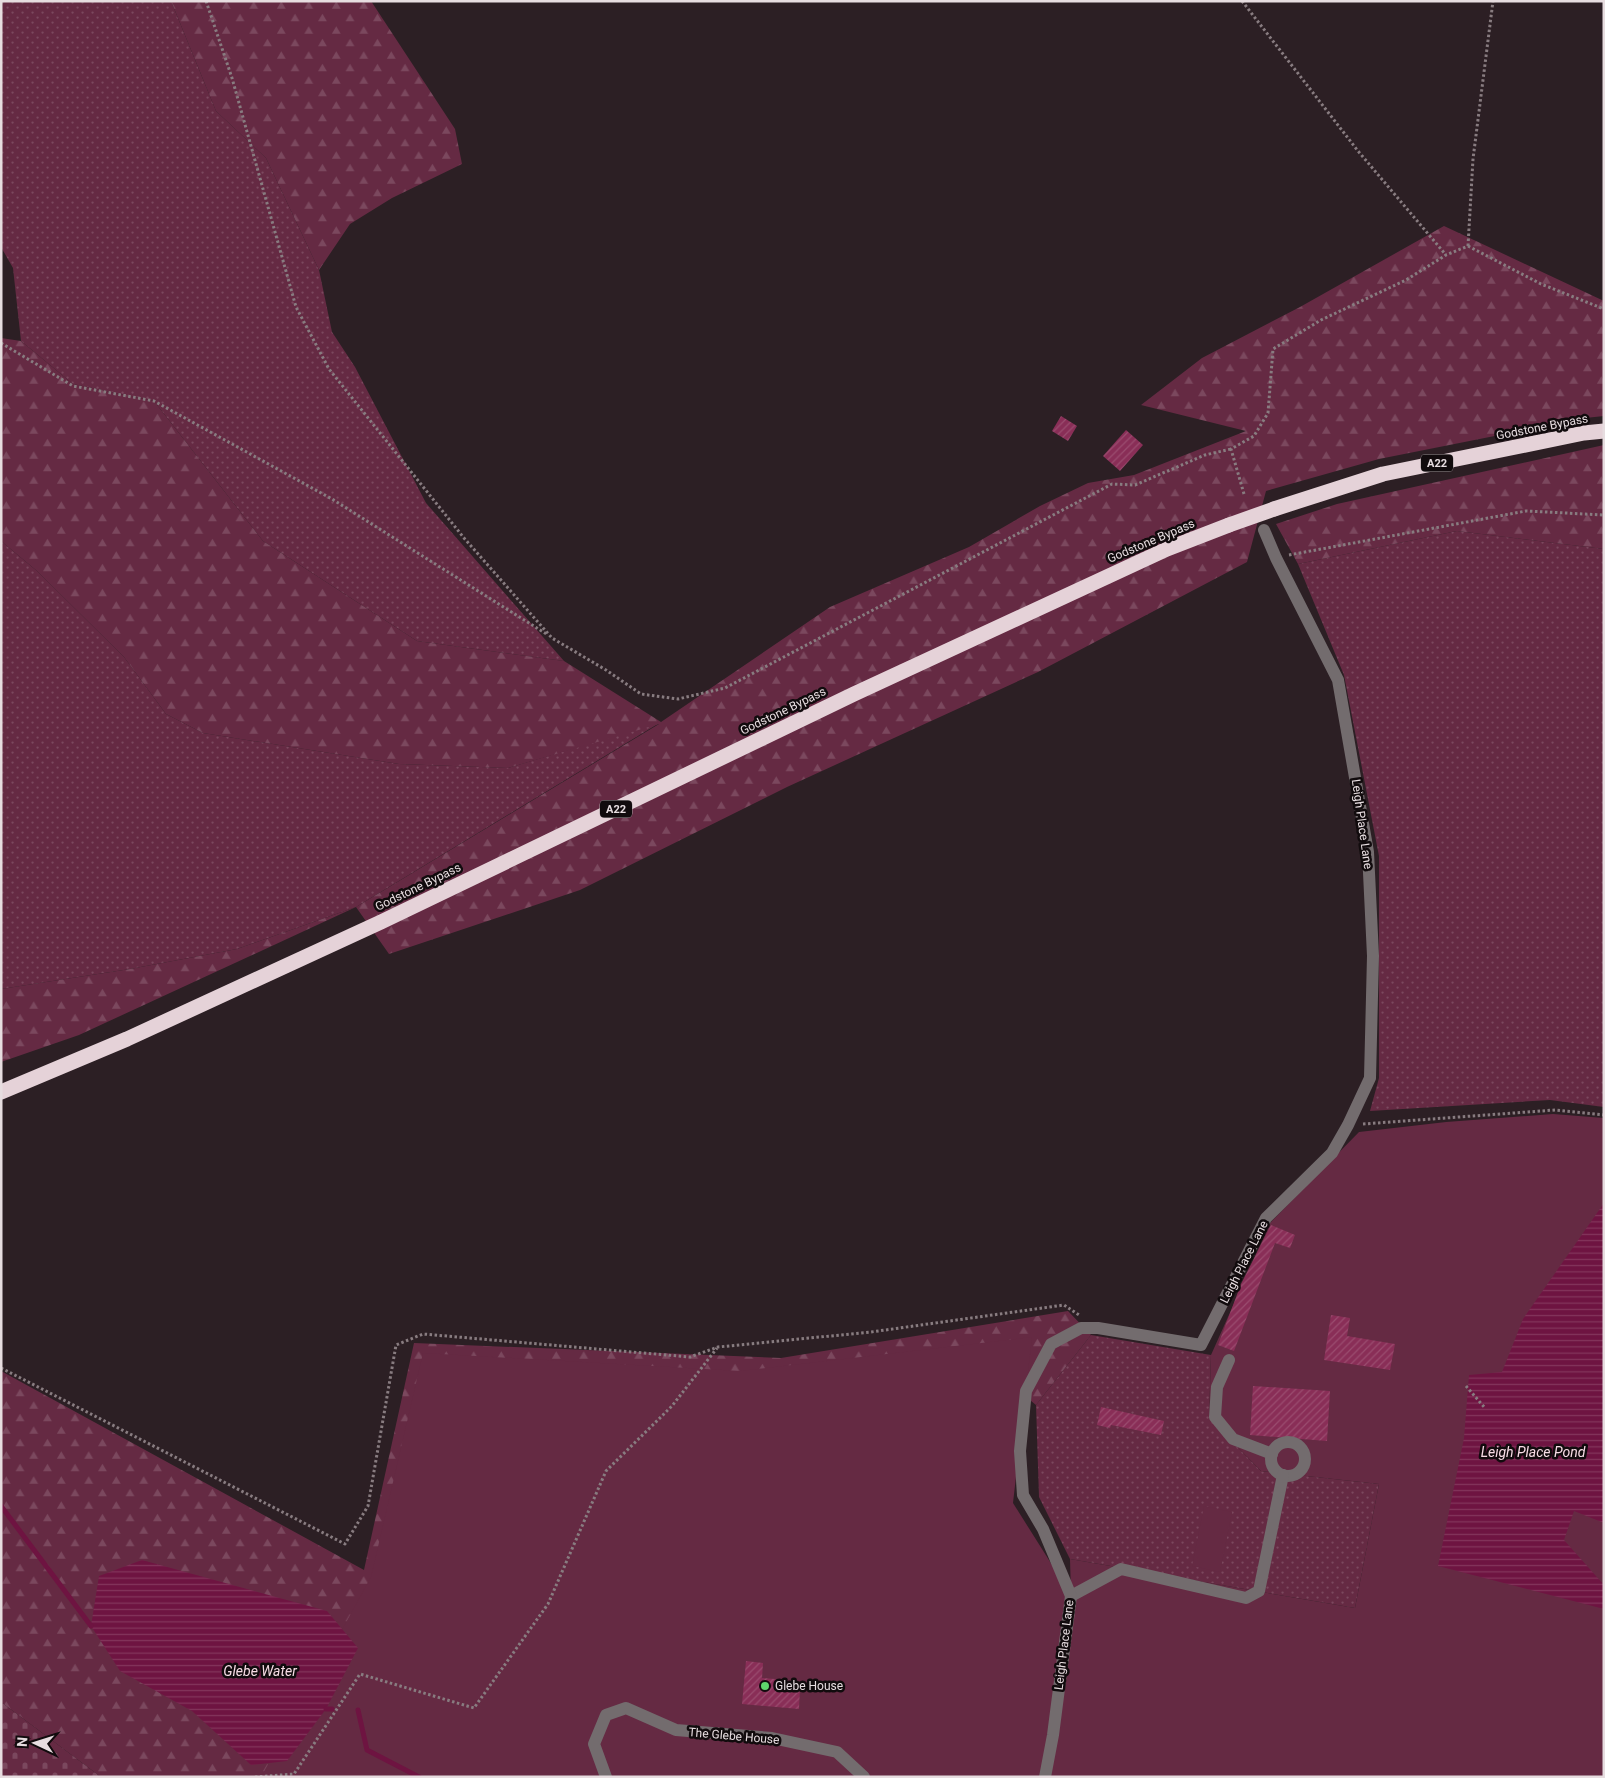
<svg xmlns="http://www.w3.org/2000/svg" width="1605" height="1778" font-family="Roboto,sans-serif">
  <defs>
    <pattern id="grass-dots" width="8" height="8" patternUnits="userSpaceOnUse" patternTransform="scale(1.25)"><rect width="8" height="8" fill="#652a43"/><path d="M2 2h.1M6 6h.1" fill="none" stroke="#7b485e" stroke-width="1.8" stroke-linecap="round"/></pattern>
    <pattern id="forest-firs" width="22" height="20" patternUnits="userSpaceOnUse" patternTransform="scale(1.25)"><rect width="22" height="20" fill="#652a43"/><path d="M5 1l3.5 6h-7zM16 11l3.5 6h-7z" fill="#7b485e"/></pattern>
    <pattern id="cemetery-stones" width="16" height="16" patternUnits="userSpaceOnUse" patternTransform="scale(1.25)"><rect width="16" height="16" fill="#652a43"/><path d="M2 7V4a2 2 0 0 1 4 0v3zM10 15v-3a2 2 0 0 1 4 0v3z" fill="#7b485e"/></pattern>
    <pattern id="water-rules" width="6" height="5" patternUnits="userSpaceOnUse" patternTransform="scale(1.25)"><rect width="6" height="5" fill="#6e1441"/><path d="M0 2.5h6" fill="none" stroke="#83365c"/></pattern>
    <pattern id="building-hatch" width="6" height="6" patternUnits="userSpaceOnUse" patternTransform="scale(1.25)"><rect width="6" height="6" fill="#892e57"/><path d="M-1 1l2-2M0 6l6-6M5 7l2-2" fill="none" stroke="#9a4c6f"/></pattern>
  </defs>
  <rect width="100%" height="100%" fill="#2c1f24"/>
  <g fill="url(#grass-dots)">
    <polygon points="1,1 171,1 216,111 266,158 319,270 332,332 355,367 426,503 564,661 417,641 263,541 154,401 73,384 21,341 13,268 1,247"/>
    <polygon points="1457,531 1604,549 1604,1107 1550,1100 1370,1111 1379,1078 1379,856 1344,675 1298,564"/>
    <polygon points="1,541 37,571 124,657 166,714 203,733 399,764 508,768 661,722 356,907 237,949 130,969 1,989"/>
    <polygon points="1091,1335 1211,1355 1209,1418 1261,1471 1379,1484 1355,1608 1070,1559 1039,1497 1036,1405"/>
  </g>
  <g fill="url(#forest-firs)">
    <polygon points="171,1 371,1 455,129 462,164 392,198 350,224 319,270 266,158 216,111"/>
    <polygon points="1444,226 1604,301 1604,416 1585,418 1379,459 1266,491 1247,562 1038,672 787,787 580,890 389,954 356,907 79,1035 1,1062 1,989 130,969 237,949 356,907 659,724 508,768 399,764 203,733 166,714 124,657 37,571 1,541 1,338 21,341 73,384 154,401 263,541 417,641 564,661 661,722 830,607 969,547 1040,506 1088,483 1134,475 1246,431 1141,405 1202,358 1300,307"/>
    <polygon points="1604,445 1604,549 1457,531 1298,564 1276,524 1337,504"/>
    <polygon points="1068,1311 1091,1335 1036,1405 983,1361 525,1777 101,1777 1,1702 1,1371 364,1570 414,1343 781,1358"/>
  </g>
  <polygon fill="url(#cemetery-stones)" points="1,1702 101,1777 1,1777"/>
  <g fill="#652a43">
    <polygon points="1553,1114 1604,1118 1604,1777 261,1777 371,1577 423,1353 740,1371 1032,1337 1013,1503 1071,1595 1070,1559 1355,1608 1379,1484 1261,1471 1209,1418 1211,1355 1270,1223 1359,1132 1446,1122"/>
    <polygon points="1204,1506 1232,1512 1220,1572 1192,1566"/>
  </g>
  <g fill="url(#water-rules)">
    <polygon points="1604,1203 1604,1523 1574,1511 1564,1540 1604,1585 1604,1609 1438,1566 1464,1438 1469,1375 1502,1372 1523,1319"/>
    <polygon points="142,1560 327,1611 358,1648 326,1709 287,1761 251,1765 192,1711 120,1671 91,1626 99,1576"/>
  </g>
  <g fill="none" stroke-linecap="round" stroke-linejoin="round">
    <g stroke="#6e1441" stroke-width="5">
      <polyline points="1,1506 91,1626"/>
      <polyline points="326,1709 332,1709"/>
      <polyline points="358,1710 367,1750 419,1777"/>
    </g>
  </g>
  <g fill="url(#building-hatch)">
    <polygon points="1061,416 1077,426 1068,441 1052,431"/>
    <polygon points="1126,430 1143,445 1120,471 1103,456"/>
    <polygon points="1271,1225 1295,1235 1290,1248 1275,1243 1234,1351 1218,1345 1241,1284"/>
    <polygon points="1331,1315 1350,1318 1347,1336 1395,1344 1390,1370 1324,1360"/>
    <polygon points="1253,1386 1330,1391 1327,1441 1250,1435"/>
    <polygon points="1101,1407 1164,1421 1161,1435 1111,1425 1110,1428 1097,1425"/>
    <polygon points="746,1661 763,1663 762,1678 788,1680 787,1688 800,1689 799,1709 742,1704"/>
  </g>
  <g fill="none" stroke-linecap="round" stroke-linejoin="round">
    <g stroke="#887c80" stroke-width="3" stroke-dasharray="2.5 2.5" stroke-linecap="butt">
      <polyline points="206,1 232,78 296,307 329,369 464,538 552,638 606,670 641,694 678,699 725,688 1112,484 1135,485 1205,455 1231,449"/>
      <polyline points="1242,1 1358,151 1446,255"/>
      <polyline points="1468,246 1473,159 1493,1"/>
      <polyline points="1468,246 1541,284 1604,309"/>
      <polyline points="1,343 73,386 154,401 332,499 548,635"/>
      <polyline points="1244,494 1231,449 1254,436 1268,413 1273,349 1321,320 1406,280 1446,255 1468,246"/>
      <polyline points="1289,555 1526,511 1604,515"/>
      <polyline points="1363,1124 1555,1110 1604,1115"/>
      <polyline points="1,1368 345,1544 368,1506 396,1345 423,1334 690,1357 718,1347 871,1332 1064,1305 1079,1315"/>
      <polyline points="1466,1386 1485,1408"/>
      <polyline points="255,1777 294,1774 360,1674 474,1708 548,1604 606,1471 672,1406 717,1348"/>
    </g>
    <g stroke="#736c6e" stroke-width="12">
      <polyline points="1229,1360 1217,1387 1215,1417 1233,1439 1272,1454"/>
      <circle cx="1288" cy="1459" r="17"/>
      <polyline points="1071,1596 1121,1569 1246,1598 1259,1591 1283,1475"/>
      <polyline points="606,1777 594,1744 606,1715 626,1708 676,1730 772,1738 837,1752 864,1777"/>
      <polyline points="1045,1777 1053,1735 1071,1596 1043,1529 1023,1495 1020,1451 1026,1391 1051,1344 1081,1328 1098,1328 1201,1345 1266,1218 1332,1153 1348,1125 1370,1078 1373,956 1368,852 1338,680 1276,558 1264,530"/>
    </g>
    <g stroke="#e5d2d8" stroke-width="15">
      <polyline points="1274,509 1383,474 1584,433 1604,431"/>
      <polyline points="1,1092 127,1039 381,922 854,694 1167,549 1229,525"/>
    </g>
    <polyline stroke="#e5d2d8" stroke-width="15" points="1229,525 1274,509"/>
  </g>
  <circle fill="#5ed56c" stroke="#110b0d" stroke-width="2" cx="765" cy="1686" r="5"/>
  <g text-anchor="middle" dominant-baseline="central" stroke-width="5" stroke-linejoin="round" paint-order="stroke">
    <g fill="#110b0d" stroke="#a79ea1" stroke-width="1">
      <rect x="1421" y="454.5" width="32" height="17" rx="4"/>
      <rect x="600" y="800.5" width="32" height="17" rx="4"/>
    </g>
    <g font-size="11" font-weight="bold" fill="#e7dde0">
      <text x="1437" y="463">A22</text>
      <text x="616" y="809">A22</text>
    </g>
    <g font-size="12" fill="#e7dde0" stroke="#110b0d">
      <text transform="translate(1542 427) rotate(-11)">Godstone Bypass</text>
      <text transform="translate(1151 541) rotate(-23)">Godstone Bypass</text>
      <text transform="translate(783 711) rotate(-26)">Godstone Bypass</text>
      <text transform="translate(1362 824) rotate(82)">Leigh Place Lane</text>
      <text transform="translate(418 887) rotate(-26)">Godstone Bypass</text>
      <text transform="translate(1244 1262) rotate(-63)">Leigh Place Lane</text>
      <text transform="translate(1064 1645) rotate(-83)">Leigh Place Lane</text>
      <text transform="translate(734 1736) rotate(5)">The Glebe House</text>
    </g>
    <g font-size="12" fill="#e7dde0" stroke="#110b0d" text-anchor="start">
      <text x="775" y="1686">Glebe House</text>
    </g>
    <g font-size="14" font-style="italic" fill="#f7dce5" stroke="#110b0d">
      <text x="1533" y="1452">Leigh Place Pond</text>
      <text x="260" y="1671">Glebe Water</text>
    </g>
  </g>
  <rect width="1605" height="1778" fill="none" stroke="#e7dde0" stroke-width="5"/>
  <g transform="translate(35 1743) rotate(274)" stroke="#110b0d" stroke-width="4" paint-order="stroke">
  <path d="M0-4L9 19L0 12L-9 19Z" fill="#e7dde0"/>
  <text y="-8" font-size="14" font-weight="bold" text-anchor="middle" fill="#e7dde0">N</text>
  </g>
</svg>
